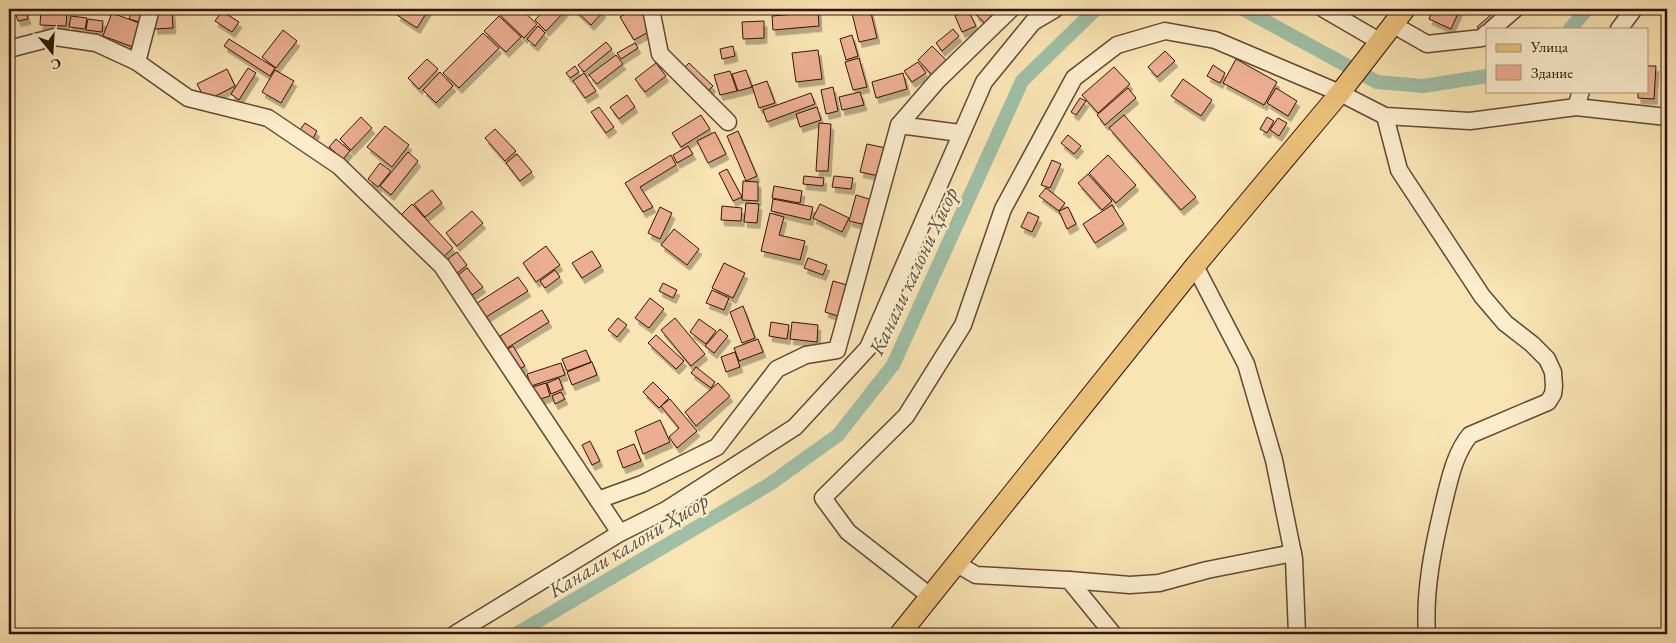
<svg xmlns="http://www.w3.org/2000/svg" width="1676" height="643" font-family="'EB Garamond',serif">
  <defs>
    <filter id="shadow"><feDropShadow dx="3" dy="5.5" stdDeviation="0" flood-color="#0004"/></filter>
  </defs>
  <rect width="100%" height="100%" fill="#f9e4b3"/>
  <filter id="stains"><feTurbulence type="fractalNoise" baseFrequency=".004" numOctaves="4"/><feColorMatrix values="0 0 0 0 .2 0 0 0 0 .09 0 0 0 0 .02 0 0 0 .5 -.17"/></filter>
  <radialGradient id="worn" r=".72"><stop offset=".6" stop-color="#630" stop-opacity="0"/><stop offset="1" stop-color="#630" stop-opacity=".3"/></radialGradient>
  <g fill="none" stroke-linecap="round" stroke-linejoin="round">
    <g stroke="#9fbfa6" stroke-width="14">
      <polyline points="1243,9 1377,82 1423,86 1487,76"/>
      <polyline points="1570,29 1587,9"/>
      <polyline points="516,634 770,484 838,435 893,365 1022,81 1096,9"/>
    </g>
  </g>
  <g fill="#ebae90" stroke="#331308" filter="url(#shadow)">
    <polygon points="14,9 25,9 28,19 18,21"/>
    <polygon points="41,9 67,9 66,26 40,25"/>
    <polygon points="133,9 147,9 143,23 129,19"/>
    <polygon points="401,9 429,9 417,28 397,15"/>
    <polygon points="504,9 521,9 537,24 524,38 499,14"/>
    <polygon points="545,9 567,9 546,31 535,20"/>
    <polygon points="574,9 600,9 603,12 591,25"/>
    <polygon points="634,9 639,9 652,30 634,40 620,17"/>
    <polygon points="807,9 818,9 819,26 773,30 772,16 807,13"/>
    <polygon points="851,9 870,9 877,38 859,42"/>
    <polygon points="979,9 998,9 985,23 975,14"/>
    <polygon points="1433,9 1460,9 1451,29 1429,19"/>
    <polygon points="968,10 976,26 962,32 955,16"/>
    <polygon points="172,11 173,28 155,29 153,13"/>
    <polygon points="222,11 239,22 232,32 215,21"/>
    <polygon points="1494,12 1499,17 1481,32 1477,27"/>
    <polygon points="112,13 142,24 133,47 103,36"/>
    <polygon points="71,16 87,18 85,29 69,27"/>
    <polygon points="499,16 521,37 506,52 484,31"/>
    <polygon points="88,19 103,21 102,32 86,30"/>
    <polygon points="764,21 764,38 743,39 742,22"/>
    <polygon points="538,26 545,33 535,46 527,39"/>
    <polygon points="953,29 959,36 942,51 936,43"/>
    <polygon points="283,30 297,41 276,68 262,57"/>
    <polygon points="483,33 499,48 459,88 443,73"/>
    <polygon points="852,35 858,56 846,60 840,39"/>
    <polygon points="229,39 275,68 270,76 224,46"/>
    <polygon points="606,42 612,49 584,72 578,65"/>
    <polygon points="635,43 638,48 621,59 617,53"/>
    <polygon points="733,46 735,56 722,59 720,49"/>
    <polygon points="932,46 948,62 933,76 918,60"/>
    <polygon points="818,50 822,79 796,82 792,53"/>
    <polygon points="1165,51 1175,61 1157,77 1148,67"/>
    <polygon points="616,55 623,64 597,84 589,75"/>
    <polygon points="859,58 867,87 853,90 845,62"/>
    <polygon points="427,59 438,69 419,89 408,78"/>
    <polygon points="1236,59 1277,82 1264,105 1223,83"/>
    <polygon points="918,62 926,73 912,82 904,71"/>
    <polygon points="656,63 666,76 645,92 635,79"/>
    <polygon points="689,63 713,86 705,94 681,71"/>
    <polygon points="1213,65 1225,73 1220,83 1207,76"/>
    <polygon points="575,66 579,72 570,78 566,73"/>
    <polygon points="1647,66 1656,66 1654,99 1638,98 1638,91 1647,91"/>
    <polygon points="1114,67 1130,84 1098,113 1082,95"/>
    <polygon points="248,68 256,73 239,100 231,94"/>
    <polygon points="227,69 235,86 206,101 197,84"/>
    <polygon points="275,70 294,81 281,103 262,92"/>
    <polygon points="746,70 752,87 738,91 732,74"/>
    <polygon points="730,71 737,91 720,95 714,75"/>
    <polygon points="440,72 453,86 436,103 423,90"/>
    <polygon points="584,73 596,91 585,98 573,81"/>
    <polygon points="903,73 907,89 876,98 872,82"/>
    <polygon points="1183,79 1212,100 1201,116 1171,96"/>
    <polygon points="767,81 775,103 759,108 752,86"/>
    <polygon points="833,87 838,111 826,114 821,90"/>
    <polygon points="1128,88 1136,98 1105,125 1097,115"/>
    <polygon points="1276,88 1297,101 1288,116 1267,103"/>
    <polygon points="860,92 864,105 842,110 839,97"/>
    <polygon points="811,93 815,104 767,122 763,110"/>
    <polygon points="627,95 635,107 619,119 610,107"/>
    <polygon points="1080,98 1086,101 1076,115 1071,112"/>
    <polygon points="599,107 614,127 606,133 591,112"/>
    <polygon points="817,107 821,120 800,127 796,114"/>
    <polygon points="701,115 710,129 681,147 672,133"/>
    <polygon points="1124,115 1196,197 1181,210 1109,128"/>
    <polygon points="361,117 372,128 351,150 340,139"/>
    <polygon points="1267,117 1274,121 1267,133 1260,129"/>
    <polygon points="1278,118 1287,123 1279,136 1270,130"/>
    <polygon points="305,123 317,131 312,140 299,131"/>
    <polygon points="819,123 831,124 828,171 816,171"/>
    <polygon points="385,126 409,145 392,167 367,147"/>
    <polygon points="495,129 516,151 505,161 485,138"/>
    <polygon points="738,131 757,176 746,181 727,136"/>
    <polygon points="715,132 726,154 708,163 697,141"/>
    <polygon points="1068,135 1081,146 1074,154 1061,143"/>
    <polygon points="336,139 350,151 343,159 329,147"/>
    <polygon points="867,144 886,148 879,176 860,172"/>
    <polygon points="688,146 693,154 677,163 673,155"/>
    <polygon points="408,152 418,161 391,195 380,186"/>
    <polygon points="517,154 532,172 520,181 506,163"/>
    <polygon points="671,155 676,165 640,187 653,207 643,212 625,183"/>
    <polygon points="1108,155 1136,185 1116,203 1089,173"/>
    <polygon points="1052,160 1061,164 1050,188 1041,185"/>
    <polygon points="380,163 391,171 378,187 368,179"/>
    <polygon points="727,169 742,197 733,201 719,173"/>
    <polygon points="1088,174 1112,201 1102,210 1078,183"/>
    <polygon points="804,176 824,178 823,186 803,184"/>
    <polygon points="834,176 853,178 851,189 832,187"/>
    <polygon points="743,181 758,182 758,201 742,200"/>
    <polygon points="774,186 802,191 800,203 772,198"/>
    <polygon points="1046,188 1065,203 1059,211 1039,196"/>
    <polygon points="432,190 442,203 425,217 414,204"/>
    <polygon points="856,195 872,200 866,225 849,221"/>
    <polygon points="773,199 813,207 810,220 771,211"/>
    <polygon points="746,203 759,204 757,223 744,222"/>
    <polygon points="412,204 453,248 440,260 400,216"/>
    <polygon points="820,204 849,218 842,232 813,218"/>
    <polygon points="1112,205 1124,224 1095,243 1083,224"/>
    <polygon points="722,206 742,208 741,221 721,220"/>
    <polygon points="660,207 672,213 660,239 648,233"/>
    <polygon points="1068,207 1076,224 1067,229 1059,211"/>
    <polygon points="472,211 483,223 457,246 446,233"/>
    <polygon points="1028,212 1039,217 1032,232 1021,227"/>
    <polygon points="770,213 784,217 779,235 805,241 800,260 761,251"/>
    <polygon points="674,229 699,249 687,265 661,245"/>
    <polygon points="546,246 560,265 536,282 523,263"/>
    <polygon points="592,251 601,266 582,278 572,263"/>
    <polygon points="457,252 467,265 455,275 444,262"/>
    <polygon points="808,258 827,265 823,275 804,268"/>
    <polygon points="724,263 745,273 733,298 712,288"/>
    <polygon points="467,268 483,287 472,295 457,276"/>
    <polygon points="555,270 560,277 545,288 540,281"/>
    <polygon points="518,277 528,291 486,317 477,303"/>
    <polygon points="833,281 847,285 838,316 825,312"/>
    <polygon points="663,283 677,290 673,298 659,291"/>
    <polygon points="712,290 729,298 724,310 706,303"/>
    <polygon points="650,298 664,309 649,328 635,318"/>
    <polygon points="743,306 755,338 742,343 730,312"/>
    <polygon points="542,310 549,322 507,348 500,336"/>
    <polygon points="618,318 627,325 617,337 608,330"/>
    <polygon points="675,318 705,354 691,366 661,330"/>
    <polygon points="699,319 716,331 706,344 690,332"/>
    <polygon points="771,322 789,325 787,339 769,336"/>
    <polygon points="792,322 818,325 817,342 790,339"/>
    <polygon points="720,329 728,336 714,353 705,346"/>
    <polygon points="656,335 684,361 676,369 648,343"/>
    <polygon points="758,339 763,352 739,361 734,348"/>
    <polygon points="513,346 525,366 516,371 504,351"/>
    <polygon points="586,350 591,362 567,371 562,359"/>
    <polygon points="735,352 740,367 726,372 721,357"/>
    <polygon points="592,362 597,375 572,385 567,372"/>
    <polygon points="561,363 565,375 531,386 527,374"/>
    <polygon points="696,367 715,382 711,388 691,373"/>
    <polygon points="559,378 563,389 551,394 547,383"/>
    <polygon points="653,382 669,398 659,408 643,392"/>
    <polygon points="546,383 550,396 537,400 533,387"/>
    <polygon points="718,383 730,396 696,426 685,412"/>
    <polygon points="561,392 565,399 555,404 552,396"/>
    <polygon points="670,399 697,431 677,448 669,437 679,428 661,406"/>
    <polygon points="660,420 670,442 643,454 635,431"/>
    <polygon points="590,441 600,461 592,465 582,445"/>
    <polygon points="634,444 641,461 623,468 617,451"/>
  </g>
  <g fill="none" stroke-linecap="round" stroke-linejoin="round">
    <g stroke="#644733" stroke-width="19">
      <g id="minor">
        <polyline points="651,9 660,54 728,122"/>
        <polyline points="1324,9 1379,41"/>
        <polyline points="1392,24 1427,44 1482,38 1487,33"/>
        <polyline points="1492,29 1515,9"/>
        <polyline points="1619,29 1634,9"/>
        <polyline points="9,49 55,37 96,43 137,62 151,9"/>
        <polyline points="137,62 188,98 268,118 339,166 442,266 620,533 455,634"/>
        <polyline points="1576,107 1581,91"/>
        <path d="M1385 116 1399 170 1482 296 1505 323 1532 344 1547 359 1553 372 1554 386 1553 394 1548 402 1470 435C1454 454 1449 482 1443 506 1433 548 1424 591 1427 634"/>
        <polyline points="899,125 960,133"/>
        <polyline points="1195,266 1246,364 1274,460 1294,559 1297,634"/>
        <polyline points="598,500 642,484 717,447 777,369 806,355 837,350 899,125 937,81 1011,9"/>
        <polyline points="620,533 666,510 795,427 868,348 984,82 1033,22 1055,9"/>
        <polyline points="957,564 976,575 1069,580 1113,634"/>
        <polyline points="1069,580 1130,585 1159,583 1207,570 1293,553"/>
        <polyline points="930,596 848,532 823,498 906,416 963,325 1003,209 1074,78 1117,45 1165,31 1215,40 1340,93 1385,116 1470,121 1576,107 1667,117"/>
      </g>
    </g>
    <g stroke="#331308" stroke-width="22">
      <polyline id="major" points="900,634 1195,266 1340,93 1405,9"/>
    </g>
    <use href="#minor" stroke="#fbedce" stroke-width="16"/>
    <use href="#major" stroke="#ecc27a" stroke-width="20"/>
  </g>
  <g text-anchor="middle" dominant-baseline="central" stroke-width="4.5" stroke-linejoin="round" paint-order="stroke">
    <g font-size="21" font-style="italic" fill="#594f3f" stroke="#fbedce">
      <text transform="translate(913 271) rotate(-65)">Канали калони Ҳисор</text>
      <text transform="translate(628 545) rotate(-31)">Канали калони Ҳисор</text>
    </g>
  </g>
  <rect width="1676" height="643" fill="none" stroke="#f9e4b3" stroke-width="30"/>
  <rect x="10" y="10" width="1656" height="623" fill="none" stroke="#331308" stroke-width="2.5"/>
  <rect x="15" y="15" width="1646" height="613" fill="none" stroke="#331308"/>
  <rect x="1486" y="28" width="162" height="65" fill="#fbedce" stroke="#ab967f"/>
  <rect x="1496" y="44" width="25" height="8" fill="#ecc27a" stroke="#ab967f"/>
  <text x="1531" y="52" font-size="15" fill="#331308">Улица</text>
  <rect x="1496" y="65" width="25" height="15" fill="#ebae90" stroke="#ab967f"/>
  <text x="1531" y="78" font-size="15" fill="#331308">Здание</text>
  <g transform="translate(52 52) rotate(162)" stroke="#fbedce" stroke-width="4" paint-order="stroke">
  <path d="M0-4L9 19L0 12L-9 19Z" fill="#331308"/>
  <text y="-8" font-size="14" font-weight="bold" text-anchor="middle" fill="#331308">С</text>
  </g>
  <rect width="100%" height="100%" filter="url(#stains)"/>
  <rect width="100%" height="100%" fill="url(#worn)"/>
</svg>
